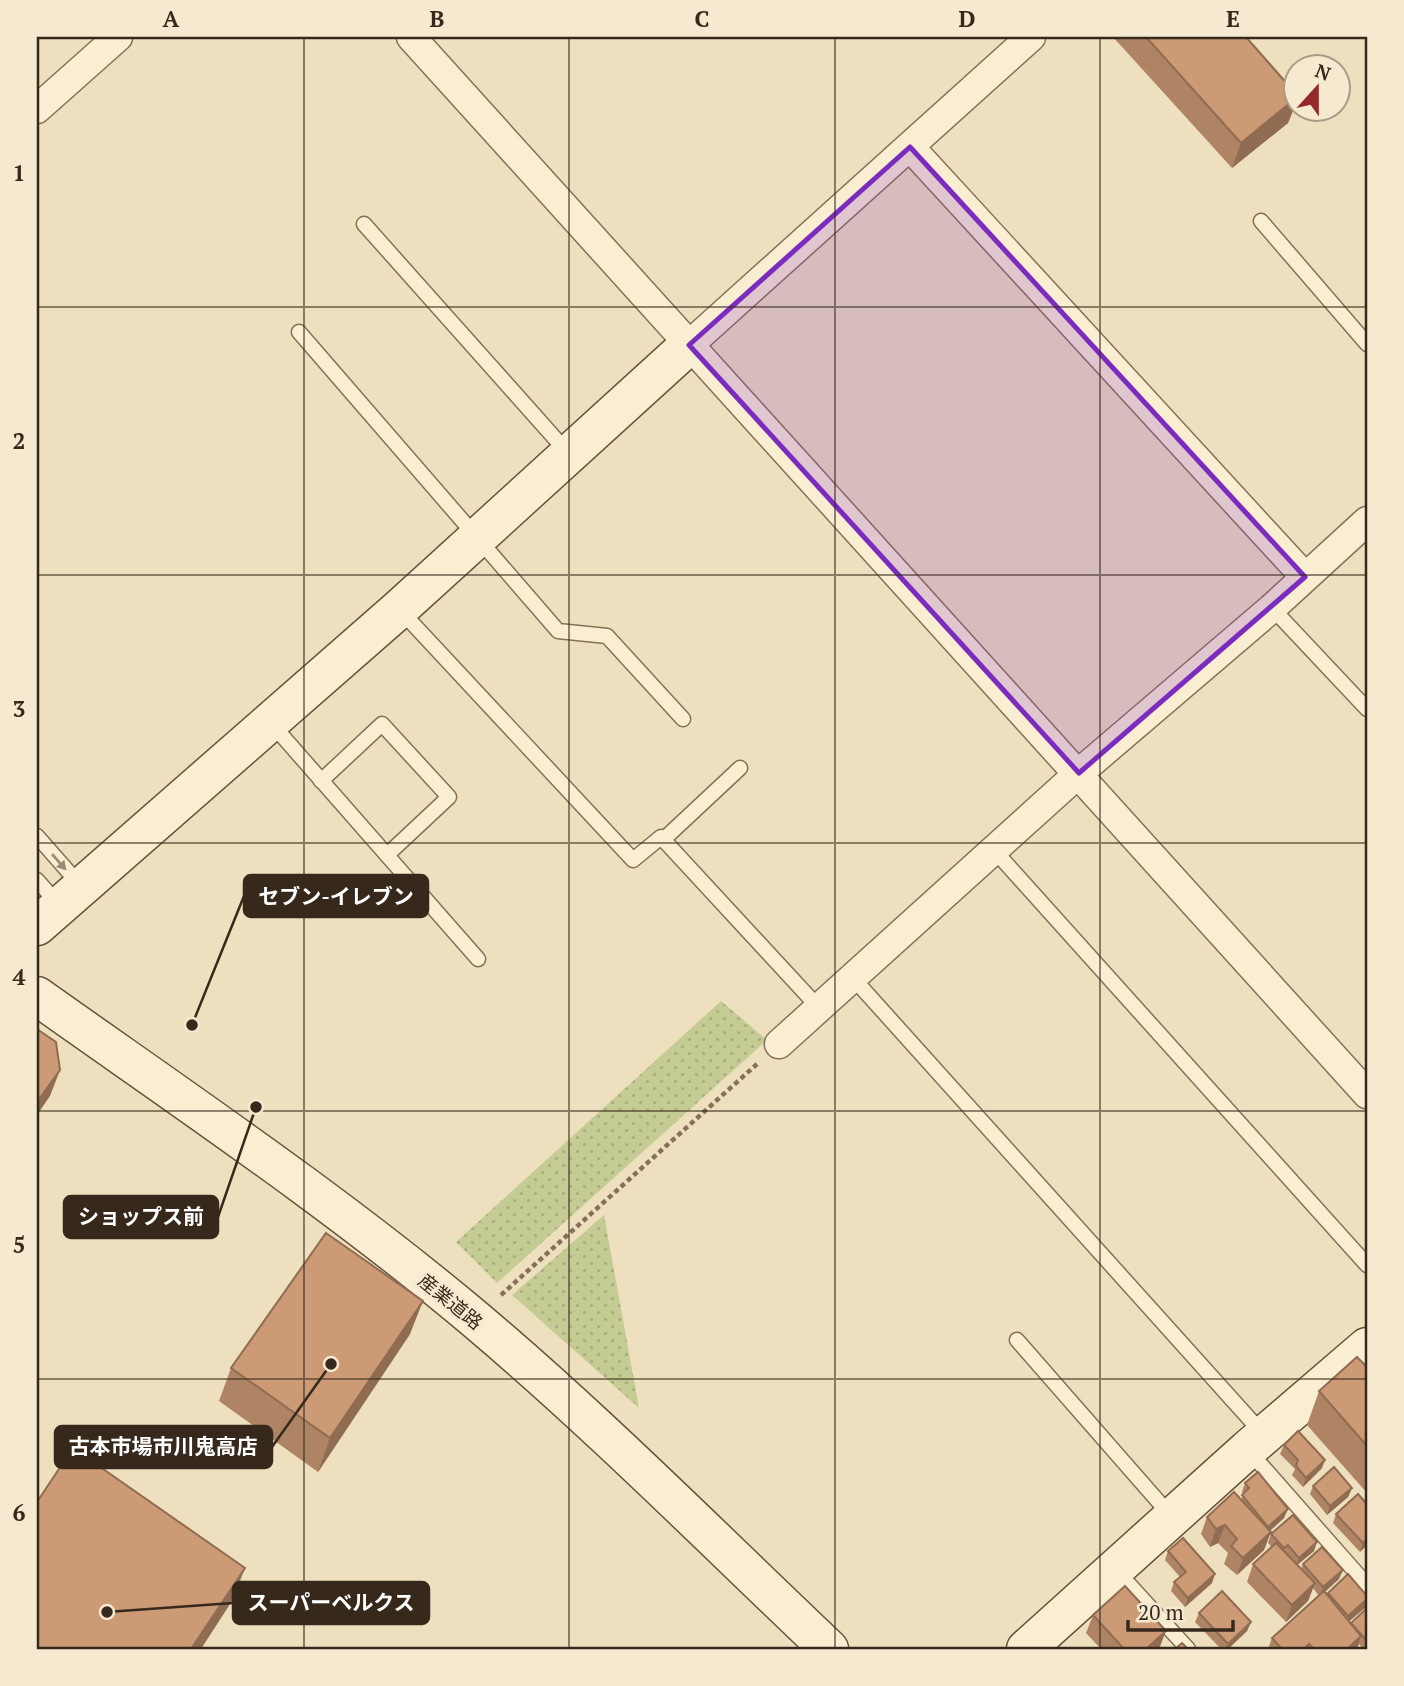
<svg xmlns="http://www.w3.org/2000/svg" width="1404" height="1686" font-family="'PT Serif','Noto Sans JP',serif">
  <defs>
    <pattern id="grass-dots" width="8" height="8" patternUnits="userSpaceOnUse" patternTransform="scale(1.75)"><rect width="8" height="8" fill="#c4cb93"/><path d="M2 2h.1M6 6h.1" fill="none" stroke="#a9ae7e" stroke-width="1.8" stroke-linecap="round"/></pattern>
  </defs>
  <rect width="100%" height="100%" fill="#eee0bf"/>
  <g fill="url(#grass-dots)">
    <polygon points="721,1001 767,1040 497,1283 456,1242"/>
    <polygon points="604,1215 639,1408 512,1295"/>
  </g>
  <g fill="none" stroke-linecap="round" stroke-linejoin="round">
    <g stroke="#867158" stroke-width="17">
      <g id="lane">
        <polyline points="1261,221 1367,344"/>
        <polyline points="364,224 568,453"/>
        <polyline points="299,332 558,631 607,636 683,719"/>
        <polyline points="1272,608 1367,709"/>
        <polyline points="400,610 633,860 661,837 819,1008"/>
        <polyline points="271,723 478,959"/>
        <polyline points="321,781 382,724 449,797 387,855"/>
        <polyline points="37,836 80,885"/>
        <polyline points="663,840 740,768"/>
        <polyline points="994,850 1367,1265"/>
        <polyline points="37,880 59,905"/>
        <polyline points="853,978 1264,1435"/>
        <polyline points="1017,1340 1171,1516"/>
        <polyline points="1248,1450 1367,1585"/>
        <polyline points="1116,1570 1188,1649"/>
      </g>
    </g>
    <g stroke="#867158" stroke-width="31">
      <g id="street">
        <polyline points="411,37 1367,1094"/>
        <polyline points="37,109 118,37"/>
        <polyline points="910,147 1305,577"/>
        <polyline points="689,345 1031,37"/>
        <polyline points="779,1044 1079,773 1272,608 1367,521"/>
      </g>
    </g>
    <g stroke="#68523b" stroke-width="41">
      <g id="secondary">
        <polyline points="37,926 399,609 689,345"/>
        <path d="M37 996C185 1101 337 1203 476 1320 599 1424 712 1538 829 1649"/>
        <polyline points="1026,1649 1247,1450 1367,1347"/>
      </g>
    </g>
    <polyline stroke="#867158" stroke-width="4.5" stroke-dasharray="5 3.5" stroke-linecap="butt" points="501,1295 757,1064"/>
    <use href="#lane" stroke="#f9edd2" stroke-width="14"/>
    <use href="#street" stroke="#f9edd2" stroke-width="28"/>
    <use href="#secondary" stroke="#f9edd2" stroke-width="38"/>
  </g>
  <g fill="#af8465">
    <polygon points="1113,37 1246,37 1296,94 1296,103 1288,123 1232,168"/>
    <polygon points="410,1334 318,1472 219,1401 231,1368"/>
    <polygon points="1367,1363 1367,1493 1307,1425 1319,1391"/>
    <polygon points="1284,1445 1322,1468 1303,1487 1292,1475 1295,1469 1280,1454"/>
    <polygon points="1245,1483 1284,1518 1270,1531 1264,1550 1237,1575 1224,1564 1228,1553 1218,1543 1210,1547 1201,1534 1207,1517 1241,1500 1244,1494 1242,1492"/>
    <polygon points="1313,1486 1352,1488 1348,1497 1327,1515 1310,1494"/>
    <polygon points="1367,1504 1367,1545 1360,1552 1333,1523 1336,1514"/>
    <polygon points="1271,1534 1314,1551 1297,1565 1301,1569 1303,1564 1339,1579 1325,1592 1327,1594 1328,1593 1367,1596 1367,1602 1366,1607 1349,1621 1351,1623 1367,1608 1367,1649 1363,1649 1359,1644 1357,1649 1268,1649 1272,1638 1319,1596 1313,1588 1308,1601 1286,1622 1247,1582 1253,1564 1272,1547 1268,1543"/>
    <polygon points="1168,1551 1212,1583 1185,1607 1171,1591 1174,1582 1180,1577 1165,1560"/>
    <polygon points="1199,1613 1251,1622 1247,1631 1228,1649 1221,1649 1195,1622"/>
    <polygon points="1093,1615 1160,1648 1159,1649 1101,1649 1086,1633"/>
  </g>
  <g fill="#8f6c52">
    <polygon points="1296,98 1296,103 1288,123 1232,168 1241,143"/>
    <polygon points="60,1070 50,1096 37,1115 37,1102"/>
    <polygon points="423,1301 410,1334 318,1472 330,1438"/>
    <polygon points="1325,1460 1322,1468 1303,1487 1306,1478"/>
    <polygon points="1352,1488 1348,1497 1327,1515 1330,1506"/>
    <polygon points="1288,1509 1284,1518 1264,1536 1268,1527"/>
    <polygon points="1225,1525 1218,1543 1210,1547 1216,1529"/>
    <polygon points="1271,1532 1264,1550 1237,1575 1243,1558"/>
    <polygon points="1367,1539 1367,1545 1360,1552 1363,1543"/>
    <polygon points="1317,1542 1314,1551 1296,1566 1299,1558"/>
    <polygon points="245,1568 232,1601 201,1649 191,1649"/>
    <polygon points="1343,1570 1339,1579 1320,1596 1323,1587"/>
    <polygon points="1215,1574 1212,1583 1185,1607 1188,1598"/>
    <polygon points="1315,1583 1308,1601 1286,1622 1292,1605"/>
    <polygon points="1367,1599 1366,1607 1345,1625 1348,1616"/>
    <polygon points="1251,1622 1247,1631 1228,1649 1226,1649 1228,1644"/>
    <polygon points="1166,1631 1159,1649 1146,1649"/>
    <polygon points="1361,1636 1357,1649 1347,1649"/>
  </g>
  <g fill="#cc9a75" stroke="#8f6c52" stroke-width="2">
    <polygon points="1146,37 1246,37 1296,94 1296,98 1241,143"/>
    <polygon points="37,1029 56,1042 60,1070 37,1102"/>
    <polygon points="326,1233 423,1301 330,1438 231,1368"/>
    <polygon points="1357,1357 1365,1365 1367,1363 1367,1446 1319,1391"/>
    <polygon points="1298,1431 1325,1460 1306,1478 1296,1466 1298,1460 1284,1445"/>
    <polygon points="73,1448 245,1568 191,1649 37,1649 37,1502"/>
    <polygon points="1334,1467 1352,1488 1330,1506 1313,1486"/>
    <polygon points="1258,1472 1288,1509 1268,1527 1242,1495 1249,1488 1245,1483"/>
    <polygon points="1234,1492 1271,1532 1243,1558 1231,1546 1237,1539 1225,1525 1216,1529 1207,1517"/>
    <polygon points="1358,1494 1367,1504 1367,1539 1363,1543 1336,1514"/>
    <polygon points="1293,1515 1317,1542 1299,1558 1288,1545 1284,1548 1271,1534"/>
    <polygon points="1183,1538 1215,1574 1188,1598 1174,1582 1186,1572 1168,1551"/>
    <polygon points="1276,1543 1315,1583 1292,1605 1253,1564"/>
    <polygon points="1322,1547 1343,1570 1323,1587 1303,1564"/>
    <polygon points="1348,1574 1367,1596 1367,1599 1348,1616 1328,1593"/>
    <polygon points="1125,1586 1166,1631 1146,1649 1124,1649 1093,1615"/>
    <polygon points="1222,1591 1251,1622 1228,1644 1199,1613"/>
    <polygon points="1324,1591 1361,1636 1347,1649 1314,1649 1309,1644 1304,1649 1282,1649 1272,1638"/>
    <polygon points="1367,1608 1367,1641 1351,1623"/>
    <polygon points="1182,1643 1188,1649 1175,1649"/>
  </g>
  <defs><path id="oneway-solid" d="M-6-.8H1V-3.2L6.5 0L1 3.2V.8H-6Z" transform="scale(1.75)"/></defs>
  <use fill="#988b77" href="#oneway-solid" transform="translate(59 862) rotate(49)"/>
  <path fill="#7b2cbf" fill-opacity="0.2" stroke="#7b2cbf" stroke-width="5" stroke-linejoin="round" d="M910 147 1305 577 1079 773 689 345Z"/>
  <path fill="none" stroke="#36291c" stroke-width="2" stroke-opacity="0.55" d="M304 37V1649M569 37V1649M835 37V1649M1100 37V1649M37 307H1367M37 575H1367M37 843H1367M37 1111H1367M37 1379H1367"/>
  <g text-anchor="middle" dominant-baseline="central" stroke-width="6" stroke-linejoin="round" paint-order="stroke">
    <g font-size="19" fill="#36291c" stroke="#f5eacf">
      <text transform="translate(451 1301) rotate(39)">産業道路</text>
    </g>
  </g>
  <path fill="none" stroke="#36291c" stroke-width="2.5" d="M192 1025L244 896M256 1107L218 1217M331 1364L272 1447M107 1612L233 1603"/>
  <g fill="#36291c" stroke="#f5eacf" stroke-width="2.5">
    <circle cx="192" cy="1025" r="7"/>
    <circle cx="256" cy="1107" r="7"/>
    <circle cx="331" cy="1364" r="7"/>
    <circle cx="107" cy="1612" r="7"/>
  </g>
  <g fill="#36291c" stroke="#36291c" stroke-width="2.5">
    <rect x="244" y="875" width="184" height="42" rx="7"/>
    <rect x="64" y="1196" width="154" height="42" rx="7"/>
    <rect x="55" y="1426" width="217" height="42" rx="7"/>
    <rect x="233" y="1582" width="196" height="42" rx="7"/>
  </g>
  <g font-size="21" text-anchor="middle" font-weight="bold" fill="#fff">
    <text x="336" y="904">セブン-イレブン</text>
    <text x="141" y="1224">ショップス前</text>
    <text x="163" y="1454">古本市場市川鬼高店</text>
    <text x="331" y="1610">スーパーベルクス</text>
  </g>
  <rect width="1404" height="1686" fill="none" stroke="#f5eacf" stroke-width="77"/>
  <g transform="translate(1317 88) rotate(21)"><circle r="33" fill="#f5eacf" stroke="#a99d87" stroke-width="2"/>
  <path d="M0-5L12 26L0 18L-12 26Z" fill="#952828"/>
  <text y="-10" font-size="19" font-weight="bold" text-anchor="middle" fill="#36291c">N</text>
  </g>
  <path d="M1128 1620v10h105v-10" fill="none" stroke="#36291c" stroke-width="3.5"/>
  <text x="1138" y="1620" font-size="21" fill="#36291c" stroke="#f5eacf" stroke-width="5" paint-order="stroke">20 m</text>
  <rect x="38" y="38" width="1328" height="1610" fill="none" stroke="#36291c" stroke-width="2.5"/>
  <g font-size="23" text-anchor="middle" font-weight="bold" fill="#36291c">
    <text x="171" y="27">A</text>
    <text x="437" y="27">B</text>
    <text x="702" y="27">C</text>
    <text x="967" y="27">D</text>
    <text x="1233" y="27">E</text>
    <text x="19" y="181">1</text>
    <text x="19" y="449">2</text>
    <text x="19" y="717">3</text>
    <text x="19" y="985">4</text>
    <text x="19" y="1253">5</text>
    <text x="19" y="1521">6</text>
  </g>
</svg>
